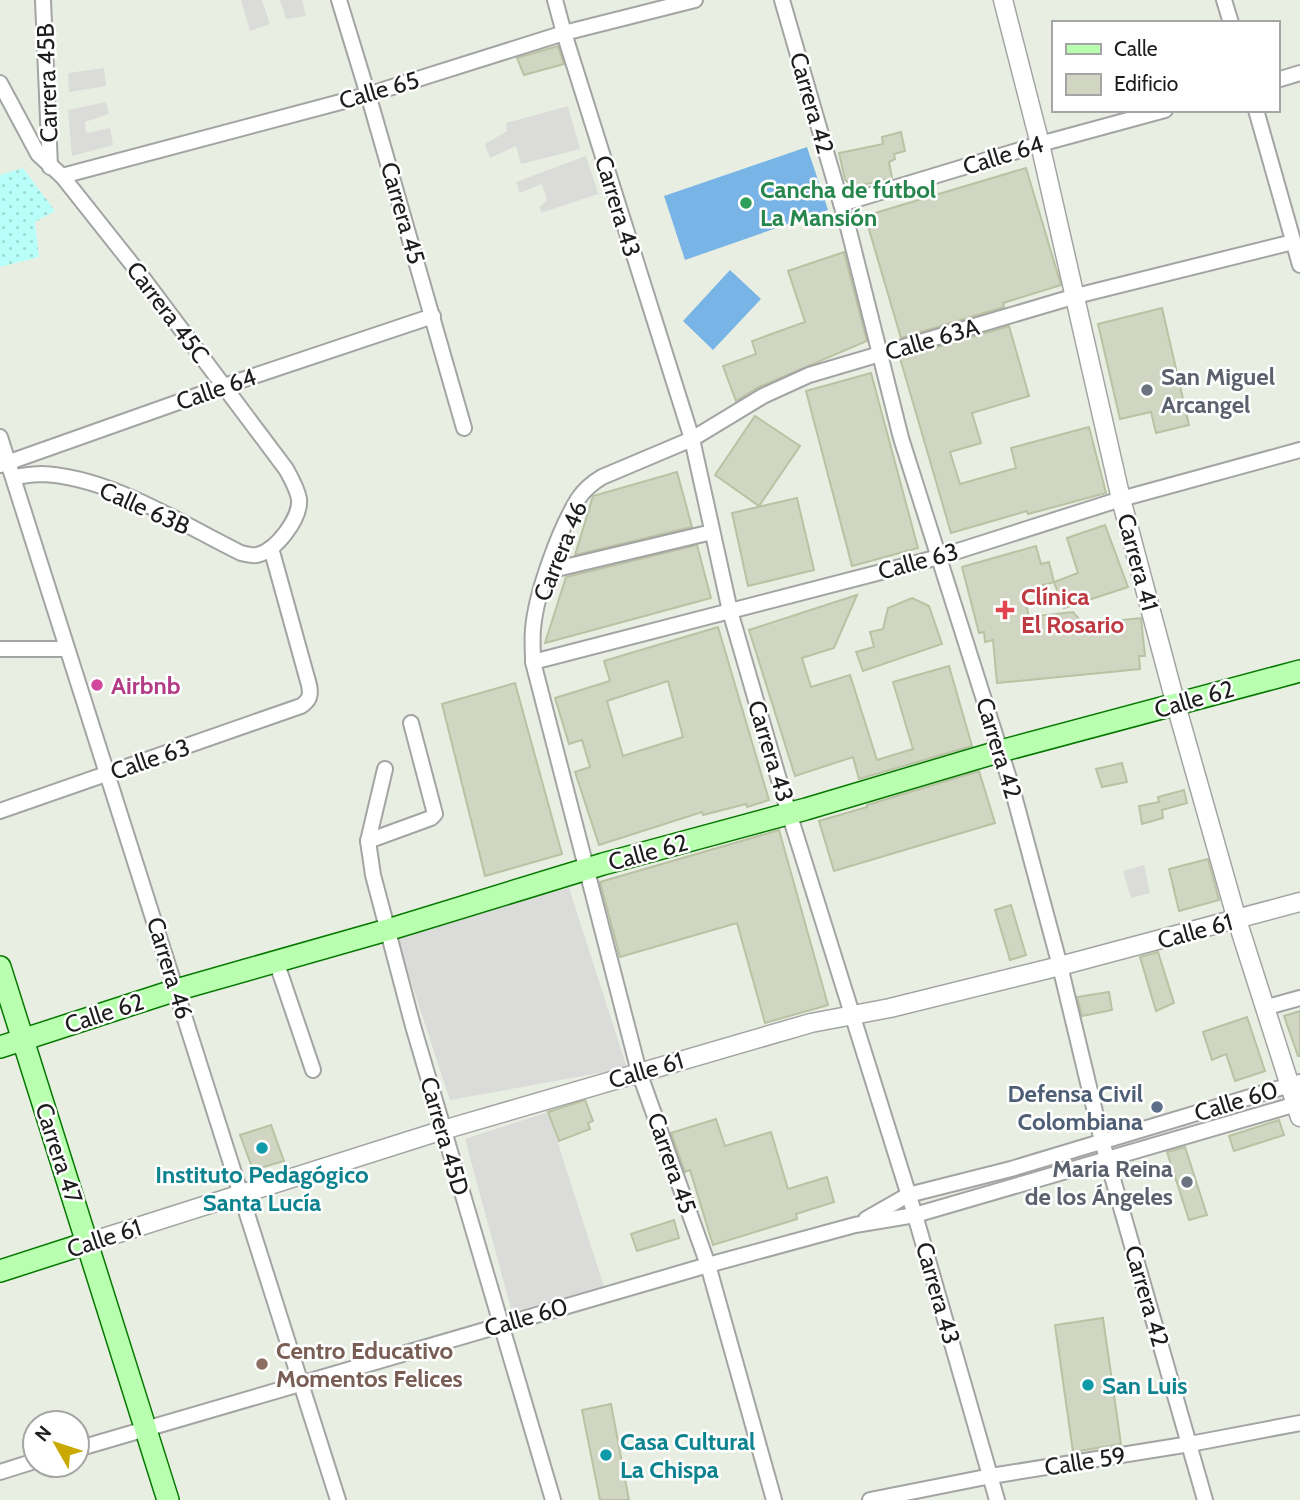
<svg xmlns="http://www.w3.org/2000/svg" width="1300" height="1500" font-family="Cabin,sans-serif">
  <defs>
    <pattern id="park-dots" width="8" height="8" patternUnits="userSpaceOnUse" patternTransform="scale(1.75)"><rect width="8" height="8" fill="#bafef9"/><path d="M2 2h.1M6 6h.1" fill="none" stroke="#9fd9d5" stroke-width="1.8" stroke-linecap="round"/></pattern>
  </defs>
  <rect width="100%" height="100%" fill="#e8efe2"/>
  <g fill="#dbdbda">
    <polygon points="241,0 262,0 270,24 250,31"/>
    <polygon points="280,0 302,0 306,16 286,19"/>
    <polygon points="104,68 106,86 69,92 68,73"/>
    <polygon points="106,102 109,114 85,122 86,133 110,128 113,145 72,156 68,110"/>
    <polygon points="568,106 580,149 521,164 516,146 490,158 485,144 507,131 506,123"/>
    <polygon points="586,156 598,193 601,193 541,213 540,207 547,200 542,184 520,193 516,182"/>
    <polygon points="1144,865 1150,893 1131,898 1123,871"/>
    <polygon points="569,888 627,1068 450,1100 394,930"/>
    <polygon points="548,1112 604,1287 512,1312 465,1139"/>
  </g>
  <polygon fill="url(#park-dots)" points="23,168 55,211 35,222 39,257 0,267 0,175"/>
  <g fill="#78b4e6">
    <polygon points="807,147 828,210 685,260 664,196"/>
    <polygon points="730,270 761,299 713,350 683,321"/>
  </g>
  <g fill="#d0d6c2" stroke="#b9c2a3" stroke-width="2" fill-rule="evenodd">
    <polygon points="558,46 564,64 524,75 517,58"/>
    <polygon points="901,132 905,151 894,154 895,159 889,162 892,178 854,187 845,180 839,153 883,144 882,137"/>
    <polygon points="1026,168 1061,285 1003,303 1004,307 901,338 865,216"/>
    <polygon points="844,252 867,341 759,387 736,401 723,366 756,354 752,341 805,322 788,271"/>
    <polygon points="1162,308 1189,425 1156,433 1151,412 1120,419 1098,324"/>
    <polygon points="1009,326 1029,396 972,413 981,443 950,452 960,484 1016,468 1011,448 1089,427 1106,493 1028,514 1027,511 951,533 900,358"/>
    <polygon points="871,373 918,548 852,566 806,391"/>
    <polygon points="755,416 800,446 759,506 715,475"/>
    <polygon points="677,472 692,527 575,555 593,496"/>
    <polygon points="797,498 814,570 748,586 732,513"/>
    <polygon points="1105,525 1128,587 1064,608 1054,582 1078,573 1067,538"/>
    <polygon points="697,545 711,598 545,643 566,577"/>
    <polygon points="1036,546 1041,564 1049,562 1054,582 1023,591 1029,617 1073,612 1083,624 1141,618 1145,656 1139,656 1140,669 997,683 993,640 985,642 984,632 979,633 962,567"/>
    <polygon points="857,595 834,648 802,658 811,687 850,675 877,760 913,749 893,682 949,666 972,746 859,779 853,757 795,776 749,630"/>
    <polygon points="912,598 929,606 942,644 863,671 856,652 874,647 870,632 883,629 888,608"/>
    <path d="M718 627 769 800 747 807 746 804 703 815 702 812 599 845 575 772 590 767 582 740 569 744 555 698 610 681 604 661ZM668 681 683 737 623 756 607 701Z"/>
    <polygon points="515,683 562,854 485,876 442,704"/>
    <polygon points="1122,763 1127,782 1102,787 1096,769"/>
    <polygon points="979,771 995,823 834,871 819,821 867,807 867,805"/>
    <polygon points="1184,790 1187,803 1162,810 1163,818 1142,824 1139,806 1159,802 1158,797"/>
    <polygon points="779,830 828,1005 765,1023 737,923 620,957 600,882"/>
    <polygon points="1208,859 1219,900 1179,911 1169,869"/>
    <polygon points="1011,905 1026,955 1010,960 995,910"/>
    <polygon points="1158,952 1174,1003 1156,1011 1140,957"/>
    <polygon points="1109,992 1112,1010 1082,1016 1077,997"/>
    <polygon points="1300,1011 1300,1056 1298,1056 1284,1016"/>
    <polygon points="1247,1017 1265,1071 1235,1081 1226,1054 1212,1060 1203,1032"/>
    <polygon points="585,1100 593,1121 588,1123 590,1129 559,1141 548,1112"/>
    <polygon points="716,1119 725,1146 771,1132 788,1189 827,1177 834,1202 796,1214 797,1219 713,1245 690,1170 685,1172 671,1133"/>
    <polygon points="1279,1120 1284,1135 1234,1151 1229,1136"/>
    <polygon points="271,1125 284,1161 253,1170 240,1135"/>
    <polygon points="1185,1147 1207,1215 1189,1220 1167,1152"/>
    <polygon points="674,1220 679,1238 637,1251 631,1234"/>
    <polygon points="1103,1318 1121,1444 1073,1452 1055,1325"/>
    <polygon points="611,1404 629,1500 600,1500 582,1410"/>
  </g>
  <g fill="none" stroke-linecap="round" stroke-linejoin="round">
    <g stroke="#a4a4a4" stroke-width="18">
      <g id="minor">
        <polyline points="43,0 50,167"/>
        <polyline points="339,0 372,108 464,428"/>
        <polyline points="555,0 564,33 692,439 730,611 784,797 915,1215 997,1500"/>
        <polyline points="782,0 849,231 901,438 1012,788 1060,966 1102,1141 1205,1500"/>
        <polyline points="1224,0 1231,23"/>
        <polyline points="1277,80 1300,73"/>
        <path d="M0 83 38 154 62 176 139 273 286 469C291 478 297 488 299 499 301 518 276 551 257 555 253 556 245 554 241 553 182 524 108 476 41 474 32 474 23 476 14 477"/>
        <polyline points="1256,110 1300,265"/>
        <polyline points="62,176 367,95 564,33 695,0"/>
        <polyline points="841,204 1040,144 1165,110"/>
        <polyline points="0,437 338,1500"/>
        <polyline points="1,465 224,386 433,316"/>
        <polyline points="548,571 712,532"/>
        <polyline points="0,649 67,649"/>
        <polyline points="533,662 939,557 1121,499 1300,450"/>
        <polyline points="385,769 368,841 373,875 413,1026 553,1500"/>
        <path d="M0 811 301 706C310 700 311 695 309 685L271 548"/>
        <polyline points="368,841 431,818 435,814 411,723"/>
        <polyline points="276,961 313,1070"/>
        <polyline points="1264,1008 1300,998"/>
        <polyline points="866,1219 908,1195 1011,1169 1300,1082"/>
        <polyline points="77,1449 708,1265 855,1225 915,1215 1300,1103"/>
        <polyline points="0,1472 35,1461"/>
        <path d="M774 1500 708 1265 639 1072 533 662C533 651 532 640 533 629 536 593 559 530 578 499 584 490 592 483 602 477L692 439 763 396 809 375 1076 296 1293 242"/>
        <polyline points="870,1500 991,1476 1190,1444 1300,1423"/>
      </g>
    </g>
    <g stroke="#a4a4a4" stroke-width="21">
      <g id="tertiary">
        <polyline points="1003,0 1040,144 1121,499 1176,705 1237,920 1300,1117"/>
        <polyline points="87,1243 443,1130 811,1023 890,1008 1060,966 1300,902"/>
      </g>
    </g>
    <g stroke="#067800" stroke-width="24">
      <g id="secondary">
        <polyline points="0,967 168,1500"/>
        <polyline points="0,1047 176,990 394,928 603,864 806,809 1001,751 1300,671"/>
        <polyline points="0,1271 87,1243"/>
      </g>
    </g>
    <use href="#minor" stroke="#fff" stroke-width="14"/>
    <use href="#tertiary" stroke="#fff" stroke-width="18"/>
    <use href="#secondary" stroke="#b8ffb0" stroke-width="21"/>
  </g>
  <circle fill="#2e9e5b" stroke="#fff" stroke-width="2.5" cx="746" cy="203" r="7"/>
  <g fill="#6b7280" stroke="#fff" stroke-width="2.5">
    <circle cx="1147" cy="390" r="7"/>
    <circle cx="1187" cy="1182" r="7"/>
  </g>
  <path fill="#e0444e" stroke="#fff" stroke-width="2.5" d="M1001.5 599.5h7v7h7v7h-7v7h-7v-7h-7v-7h7z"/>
  <circle fill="#d1479c" stroke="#fff" stroke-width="2.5" cx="97" cy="685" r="7"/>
  <circle fill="#5c6f8a" stroke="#fff" stroke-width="2.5" cx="1157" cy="1107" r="7"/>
  <g fill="#0f9aa8" stroke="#fff" stroke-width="2.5">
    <circle cx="262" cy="1148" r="7"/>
    <circle cx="1088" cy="1385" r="7"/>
    <circle cx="606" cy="1455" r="7"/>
  </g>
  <circle fill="#8d6e63" stroke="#fff" stroke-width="2.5" cx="262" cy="1364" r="7"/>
  <g text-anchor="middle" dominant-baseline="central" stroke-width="5" stroke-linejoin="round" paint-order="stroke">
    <g font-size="24" fill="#1d1d1d" stroke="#fff">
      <text transform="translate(47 83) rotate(-92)">Carrera 45B</text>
      <text transform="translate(379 90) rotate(-16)">Calle 65</text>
      <text transform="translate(812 103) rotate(74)">Carrera 42</text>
      <text transform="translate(1003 155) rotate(-17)">Calle 64</text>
      <text transform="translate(618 206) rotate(73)">Carrera 43</text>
      <text transform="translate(403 213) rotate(74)">Carrera 45</text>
      <text transform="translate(168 312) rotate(53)">Carrera 45C</text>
      <text transform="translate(932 339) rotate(-16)">Calle 63A</text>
      <text transform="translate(216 389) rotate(-19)">Calle 64</text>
      <text transform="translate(145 508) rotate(24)">Calle 63B</text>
      <text transform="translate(560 551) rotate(-68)">Carrera 46</text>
      <text transform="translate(918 561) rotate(-15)">Calle 63</text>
      <text transform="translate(1138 562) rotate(75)">Carrera 41</text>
      <text transform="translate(1194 699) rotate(-16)">Calle 62</text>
      <text transform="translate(999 748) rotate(73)">Carrera 42</text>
      <text transform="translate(771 751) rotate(73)">Carrera 43</text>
      <text transform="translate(150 759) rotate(-19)">Calle 63</text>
      <text transform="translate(648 852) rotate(-15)">Calle 62</text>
      <text transform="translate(1195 931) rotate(-15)">Calle 61</text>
      <text transform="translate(170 968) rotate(73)">Carrera 46</text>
      <text transform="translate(104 1013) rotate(-18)">Calle 62</text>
      <text transform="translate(646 1070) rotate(-16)">Calle 61</text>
      <text transform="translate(1236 1101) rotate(-17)">Calle 60</text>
      <text transform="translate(445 1136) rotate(74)">Carrera 45D</text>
      <text transform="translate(59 1153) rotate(72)">Carrera 47</text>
      <text transform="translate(672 1163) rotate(71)">Carrera 45</text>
      <text transform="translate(104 1238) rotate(-18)">Calle 61</text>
      <text transform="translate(938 1293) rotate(74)">Carrera 43</text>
      <text transform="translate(1147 1296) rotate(74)">Carrera 42</text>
      <text transform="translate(526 1317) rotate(-16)">Calle 60</text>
      <text transform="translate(1085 1461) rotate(-9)">Calle 59</text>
    </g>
    <g font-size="24" font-weight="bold" fill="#27864d" stroke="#fff" text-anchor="start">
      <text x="760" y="189">Cancha de fútbol<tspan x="760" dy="28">La Mansión</tspan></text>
    </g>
    <g font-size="24" font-weight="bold" fill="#5b616d" stroke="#fff" text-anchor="start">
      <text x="1161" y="376">San Miguel<tspan x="1161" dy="28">Arcangel</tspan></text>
      <text x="1173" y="1168" text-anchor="end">Maria Reina<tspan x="1173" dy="28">de los Ángeles</tspan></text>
    </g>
    <g font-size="24" font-weight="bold" fill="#be3a42" stroke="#fff" text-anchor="start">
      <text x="1021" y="596">Clínica<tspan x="1021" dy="28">El Rosario</tspan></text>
    </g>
    <g font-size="24" font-weight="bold" fill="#b23c85" stroke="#fff" text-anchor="start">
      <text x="111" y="685">Airbnb</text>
    </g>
    <g font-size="24" font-weight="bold" fill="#4e5e75" stroke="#fff" text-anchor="end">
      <text x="1143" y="1093">Defensa Civil<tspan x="1143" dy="28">Colombiana</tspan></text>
    </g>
    <g font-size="24" font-weight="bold" fill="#0d838f" stroke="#fff" text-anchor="start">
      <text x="262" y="1174" text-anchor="middle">Instituto Pedagógico<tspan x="262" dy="28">Santa Lucía</tspan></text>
      <text x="1102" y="1385">San Luis</text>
      <text x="620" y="1441">Casa Cultural<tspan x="620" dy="28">La Chispa</tspan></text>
    </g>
    <g font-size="24" font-weight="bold" fill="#785e54" stroke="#fff" text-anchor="start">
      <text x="276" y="1350">Centro Educativo<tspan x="276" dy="28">Momentos Felices</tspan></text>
    </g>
  </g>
  <rect x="1052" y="21" width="228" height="91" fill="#ffffff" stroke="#a5a5a5" stroke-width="2"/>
  <rect x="1066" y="44" width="35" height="10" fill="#b8ffb0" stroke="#a5a5a5" stroke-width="2"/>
  <text x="1114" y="56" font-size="21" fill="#1d1d1d">Calle</text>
  <rect x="1066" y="74" width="35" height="21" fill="#d0d6c2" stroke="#a5a5a5" stroke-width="2"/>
  <text x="1114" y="91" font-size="21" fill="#1d1d1d">Edificio</text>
  <g transform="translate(56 1444) rotate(309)"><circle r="33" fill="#ffffff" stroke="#a5a5a5" stroke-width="2"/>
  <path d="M0-5L12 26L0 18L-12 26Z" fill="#caaa00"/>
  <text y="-10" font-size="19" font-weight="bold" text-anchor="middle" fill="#1d1d1d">N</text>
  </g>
</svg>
